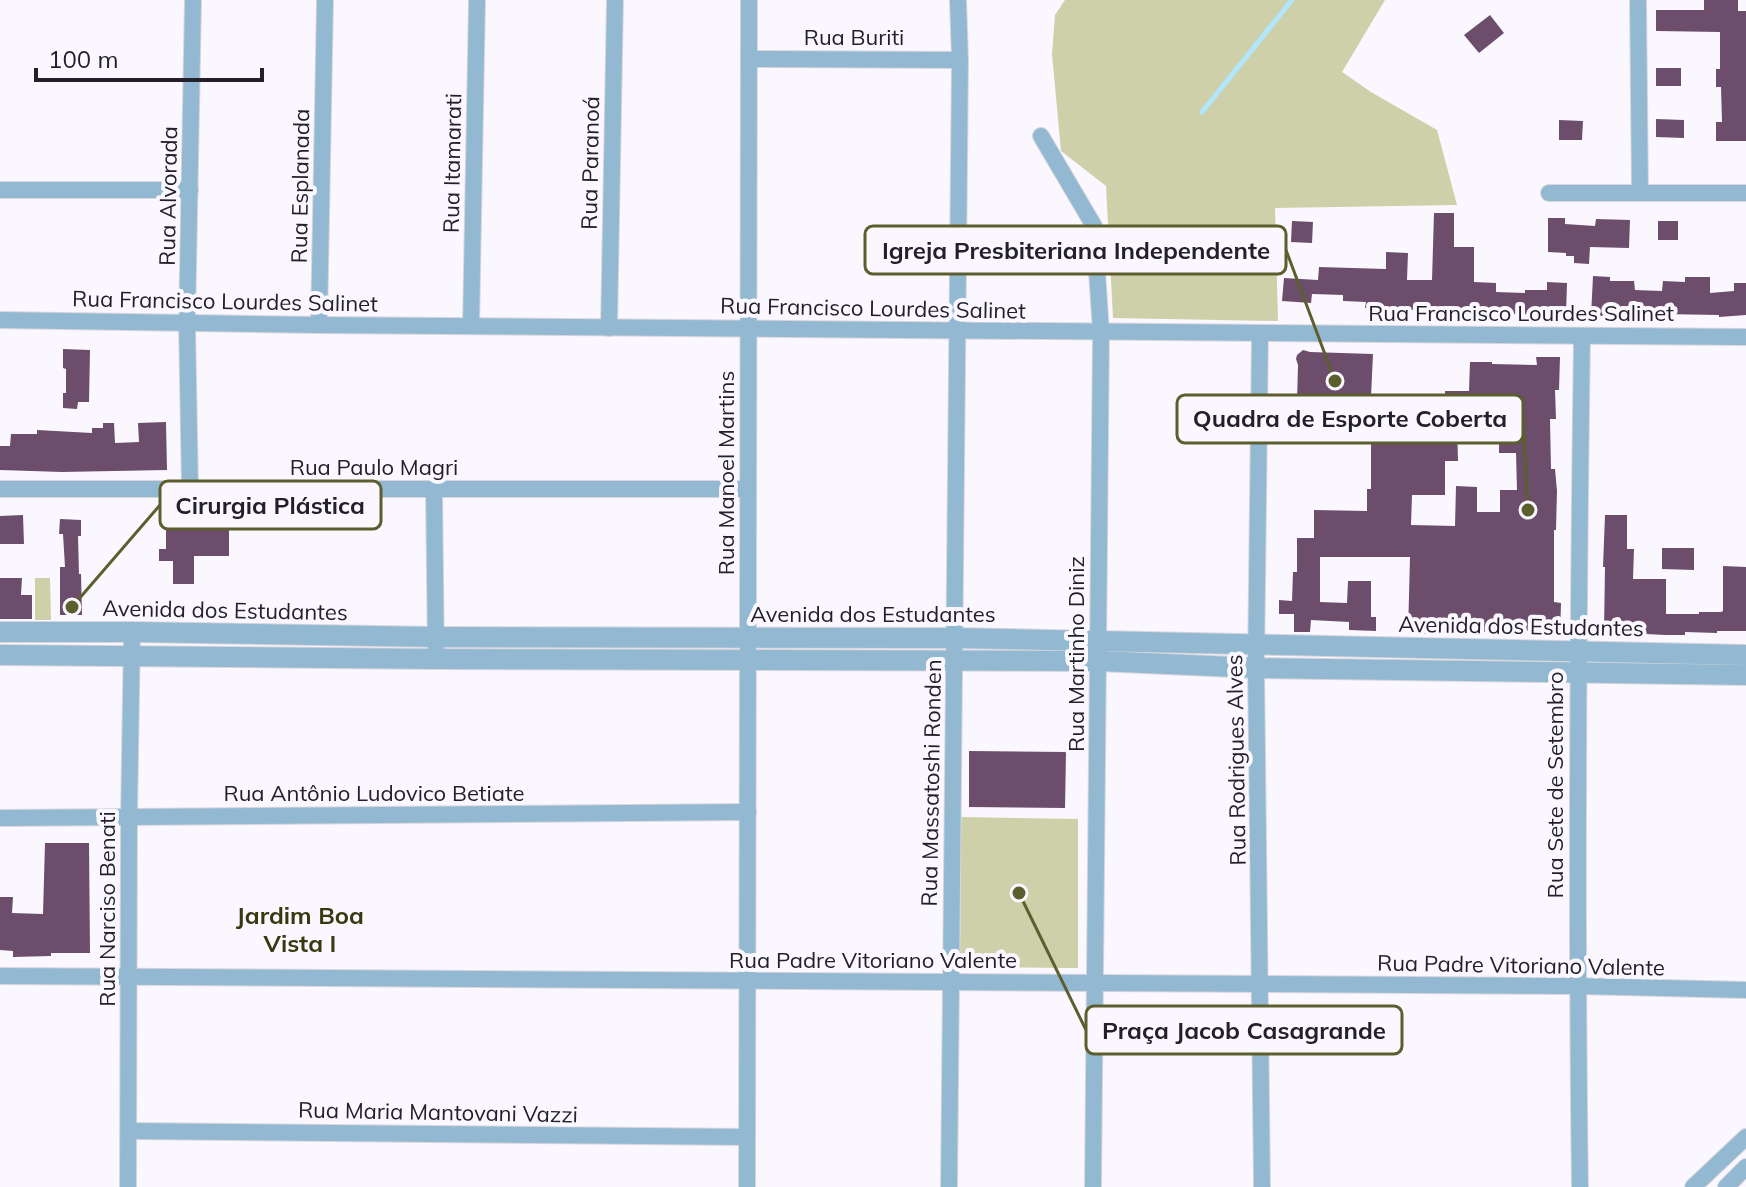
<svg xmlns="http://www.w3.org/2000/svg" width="1746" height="1187" font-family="Mulish,sans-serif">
  <rect width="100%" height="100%" fill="#faf8fe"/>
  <g fill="#cdd0a9">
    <polygon points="1065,0 1385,0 1342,72 1371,92 1437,130 1457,205 1275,208 1278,321 1113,318 1106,186 1061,151 1052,54 1055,15"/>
    <polygon points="35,578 50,578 51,620 35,620"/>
    <polygon points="961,817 1078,819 1078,968 960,967"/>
  </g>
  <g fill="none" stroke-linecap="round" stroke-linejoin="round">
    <polyline stroke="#b2e6fb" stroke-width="5" points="1202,112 1292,0"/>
  </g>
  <g fill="#6c4e6c" fill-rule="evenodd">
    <polygon points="1704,0 1738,0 1738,11 1746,11 1746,141 1716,141 1716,122 1722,122 1721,87 1716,87 1716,69 1720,69 1720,32 1656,31 1656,10 1704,10"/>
    <polygon points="1490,15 1504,33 1479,53 1464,35"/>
    <rect x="1656" y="68" width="25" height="18"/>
    <polygon points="1656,119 1684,120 1684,138 1656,137"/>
    <polygon points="1559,120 1583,121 1582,140 1559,140"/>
    <polygon points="1434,213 1454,213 1454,247 1474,247 1474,282 1496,283 1496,292 1525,293 1525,290 1547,290 1547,282 1567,283 1566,315 1499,314 1499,311 1478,309 1409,310 1365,308 1366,302 1343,301 1343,295 1312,294 1311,303 1282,301 1284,278 1318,280 1319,267 1386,269 1386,252 1408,253 1407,280 1432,280"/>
    <polygon points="1548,218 1565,218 1565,224 1595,226 1596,219 1630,220 1629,248 1590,247 1589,264 1574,263 1574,256 1566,256 1566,253 1548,252"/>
    <polygon points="1292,221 1313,222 1312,243 1291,242"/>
    <rect x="1658" y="221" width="20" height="19"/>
    <polygon points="1593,276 1610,277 1610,281 1634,281 1635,290 1662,291 1663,281 1685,282 1685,277 1710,277 1710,293 1734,291 1734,283 1746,283 1746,315 1719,317 1719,315 1661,314 1661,310 1609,309 1609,316 1591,316"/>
    <polygon points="63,349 90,350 89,402 78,402 77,409 63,408 63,393 66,393 66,369 63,368"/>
    <polygon points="1303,350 1310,352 1373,354 1371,397 1358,413 1371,413 1353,432 1345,422 1330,434 1296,435 1298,365 1296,359 1297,355"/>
    <path d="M1536 357H1560L1559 390H1555L1556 419H1550L1551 469H1555L1557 491 1556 530H1554V602L1561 603 1560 636 1533 635V631L1511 629H1491V632L1462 630V636L1408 633 1410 557H1320V602L1347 603 1348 581H1371V617H1376V631L1349 630V622L1311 620 1310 632H1294V614H1279V600L1292 601 1293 572H1297V538H1314V510L1367 511V489H1371V413L1445 414V391H1469L1470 362H1492V364L1537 365ZM1478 413 1499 414V453H1516L1517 490H1500V512H1477V487L1456 486 1455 526 1411 525 1412 495H1445V461H1458L1457 423H1478Z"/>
    <polygon points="166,422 167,470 62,472 0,470 0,446 10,446 11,434 37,434 37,430 92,433 92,428 103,428 103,423 114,423 115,443 139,442 138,423"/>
    <polygon points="23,515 24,544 0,544 0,516"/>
    <polygon points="1605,515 1627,515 1627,549 1634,549 1633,579 1666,579 1666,614 1699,614 1699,612 1721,612 1723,611 1723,566 1746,567 1746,631 1717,631 1717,633 1685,632 1685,635 1666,635 1604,632 1605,567 1603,567"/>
    <polygon points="60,519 81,520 81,536 78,536 79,574 81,574 82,615 60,615 60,567 65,567 63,534 59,534"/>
    <polygon points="195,519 229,519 229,556 194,556 194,584 173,584 173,561 159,561 159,549 166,549 166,527 181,527"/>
    <polygon points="1662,548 1694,548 1694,570 1662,569"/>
    <polygon points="0,578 22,578 21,595 32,595 32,619 0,619"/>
    <polygon points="969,751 1066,752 1065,808 969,807"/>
    <polygon points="45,843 89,843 90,953 51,953 51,956 13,957 13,951 0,950 0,897 13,897 12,913 43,914"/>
  </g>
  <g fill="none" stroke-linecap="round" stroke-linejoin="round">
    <g stroke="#d8d5dc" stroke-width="18">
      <g id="minor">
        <polyline points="1638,0 1640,193"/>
        <polyline points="749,59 960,60"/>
        <polyline points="1041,136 1094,226 1101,332 1093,1187"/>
        <polyline points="0,190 190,190"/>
        <polyline points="1549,193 1746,193"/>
        <polyline points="0,320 319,325 1746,337"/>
        <polyline points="319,325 325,0"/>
        <polyline points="471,326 477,0"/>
        <polyline points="609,328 615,0"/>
        <polyline points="1260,333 1256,668 1262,1187"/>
        <polyline points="190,488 187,324 193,0"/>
        <polyline points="0,489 748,489"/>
        <polyline points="434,489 436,659"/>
        <polyline points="0,818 748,812"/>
        <polyline points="0,976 1577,986 1746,990"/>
        <polyline points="129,1131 747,1137"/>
        <polyline points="128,1187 129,817 132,632"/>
        <polyline points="747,1187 749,0"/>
        <polyline points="949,1187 960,60 958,0"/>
        <path d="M1580 1187C1576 903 1578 620 1582 336"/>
        <polyline points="1693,1187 1746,1137"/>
        <polyline points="1726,1187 1746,1167"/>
      </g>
    </g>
    <g stroke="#d8d5dc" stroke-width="22">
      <g id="tertiary">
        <polyline points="0,632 132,632 436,637 954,638 1746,655"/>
        <polyline points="0,655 436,659 1099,661 1256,668 1746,675"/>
      </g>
    </g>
    <use href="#minor" stroke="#93b9d2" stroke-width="16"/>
    <use href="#tertiary" stroke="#93b9d2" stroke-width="20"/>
  </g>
  <g text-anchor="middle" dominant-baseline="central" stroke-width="8" stroke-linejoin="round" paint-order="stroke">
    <g font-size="22" fill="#24202a" stroke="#faf8fe">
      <text x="854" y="37">Rua Buriti</text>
      <text transform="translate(452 163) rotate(-89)">Rua Itamarati</text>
      <text transform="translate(590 163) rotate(-89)">Rua Paranoá</text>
      <text transform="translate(300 186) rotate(-89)">Rua Esplanada</text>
      <text transform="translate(168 196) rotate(-89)">Rua Alvorada</text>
      <text transform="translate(225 301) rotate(1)">Rua Francisco Lourdes Salinet</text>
      <text transform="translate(873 308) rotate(1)">Rua Francisco Lourdes Salinet</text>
      <text x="1521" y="313">Rua Francisco Lourdes Salinet</text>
      <text x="374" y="467">Rua Paulo Magri</text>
      <text transform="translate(726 473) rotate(-90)">Rua Manoel Martins</text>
      <text transform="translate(225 610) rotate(1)">Avenida dos Estudantes</text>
      <text x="873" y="614">Avenida dos Estudantes</text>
      <text transform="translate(1521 626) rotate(1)">Avenida dos Estudantes</text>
      <text transform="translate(1076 654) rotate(-90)">Rua Martinho Diniz</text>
      <text transform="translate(1236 760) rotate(-91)">Rua Rodrigues Alves</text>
      <text transform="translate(931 783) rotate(-89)">Rua Massatoshi Ronden</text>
      <text transform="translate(1555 785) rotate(-90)">Rua Sete de Setembro</text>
      <text x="374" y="793">Rua Antônio Ludovico Betiate</text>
      <text transform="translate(107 909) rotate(-90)">Rua Narciso Benati</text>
      <text x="873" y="960">Rua Padre Vitoriano Valente</text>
      <text transform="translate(1521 965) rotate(1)">Rua Padre Vitoriano Valente</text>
      <text transform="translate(438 1112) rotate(1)">Rua Maria Mantovani Vazzi</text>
    </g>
    <g font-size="24" font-weight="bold" fill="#373a11" stroke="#faf8fe">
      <text x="300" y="915">Jardim Boa<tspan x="300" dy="28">Vista I</tspan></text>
    </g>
  </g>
  <path fill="none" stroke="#5c5f2d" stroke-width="3" d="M1335 381L1286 250M1528 510L1523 419M72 607L160 505M1019 893L1086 1030"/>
  <g fill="#5c5f2d" stroke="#faf8fe" stroke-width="3">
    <circle cx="1335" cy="381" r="8"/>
    <circle cx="1528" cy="510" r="8"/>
    <circle cx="72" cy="607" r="8"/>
    <circle cx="1019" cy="893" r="8"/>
  </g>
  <g fill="#faf8fe" stroke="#5c5f2d" stroke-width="3">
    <rect x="865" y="226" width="421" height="48" rx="8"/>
    <rect x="1177" y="395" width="346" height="48" rx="8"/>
    <rect x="160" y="481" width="221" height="48" rx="8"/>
    <rect x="1086" y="1006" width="316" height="48" rx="8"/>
  </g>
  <g font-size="24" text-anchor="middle" font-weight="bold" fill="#24202a">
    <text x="1076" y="259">Igreja Presbiteriana Independente</text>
    <text x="1350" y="427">Quadra de Esporte Coberta</text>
    <text x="270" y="514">Cirurgia Plástica</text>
    <text x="1244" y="1039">Praça Jacob Casagrande</text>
  </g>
  <path d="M36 68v12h226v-12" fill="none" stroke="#24202a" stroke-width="4"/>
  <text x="48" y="68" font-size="24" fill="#24202a" stroke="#faf8fe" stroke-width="6" paint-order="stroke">100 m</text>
</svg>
